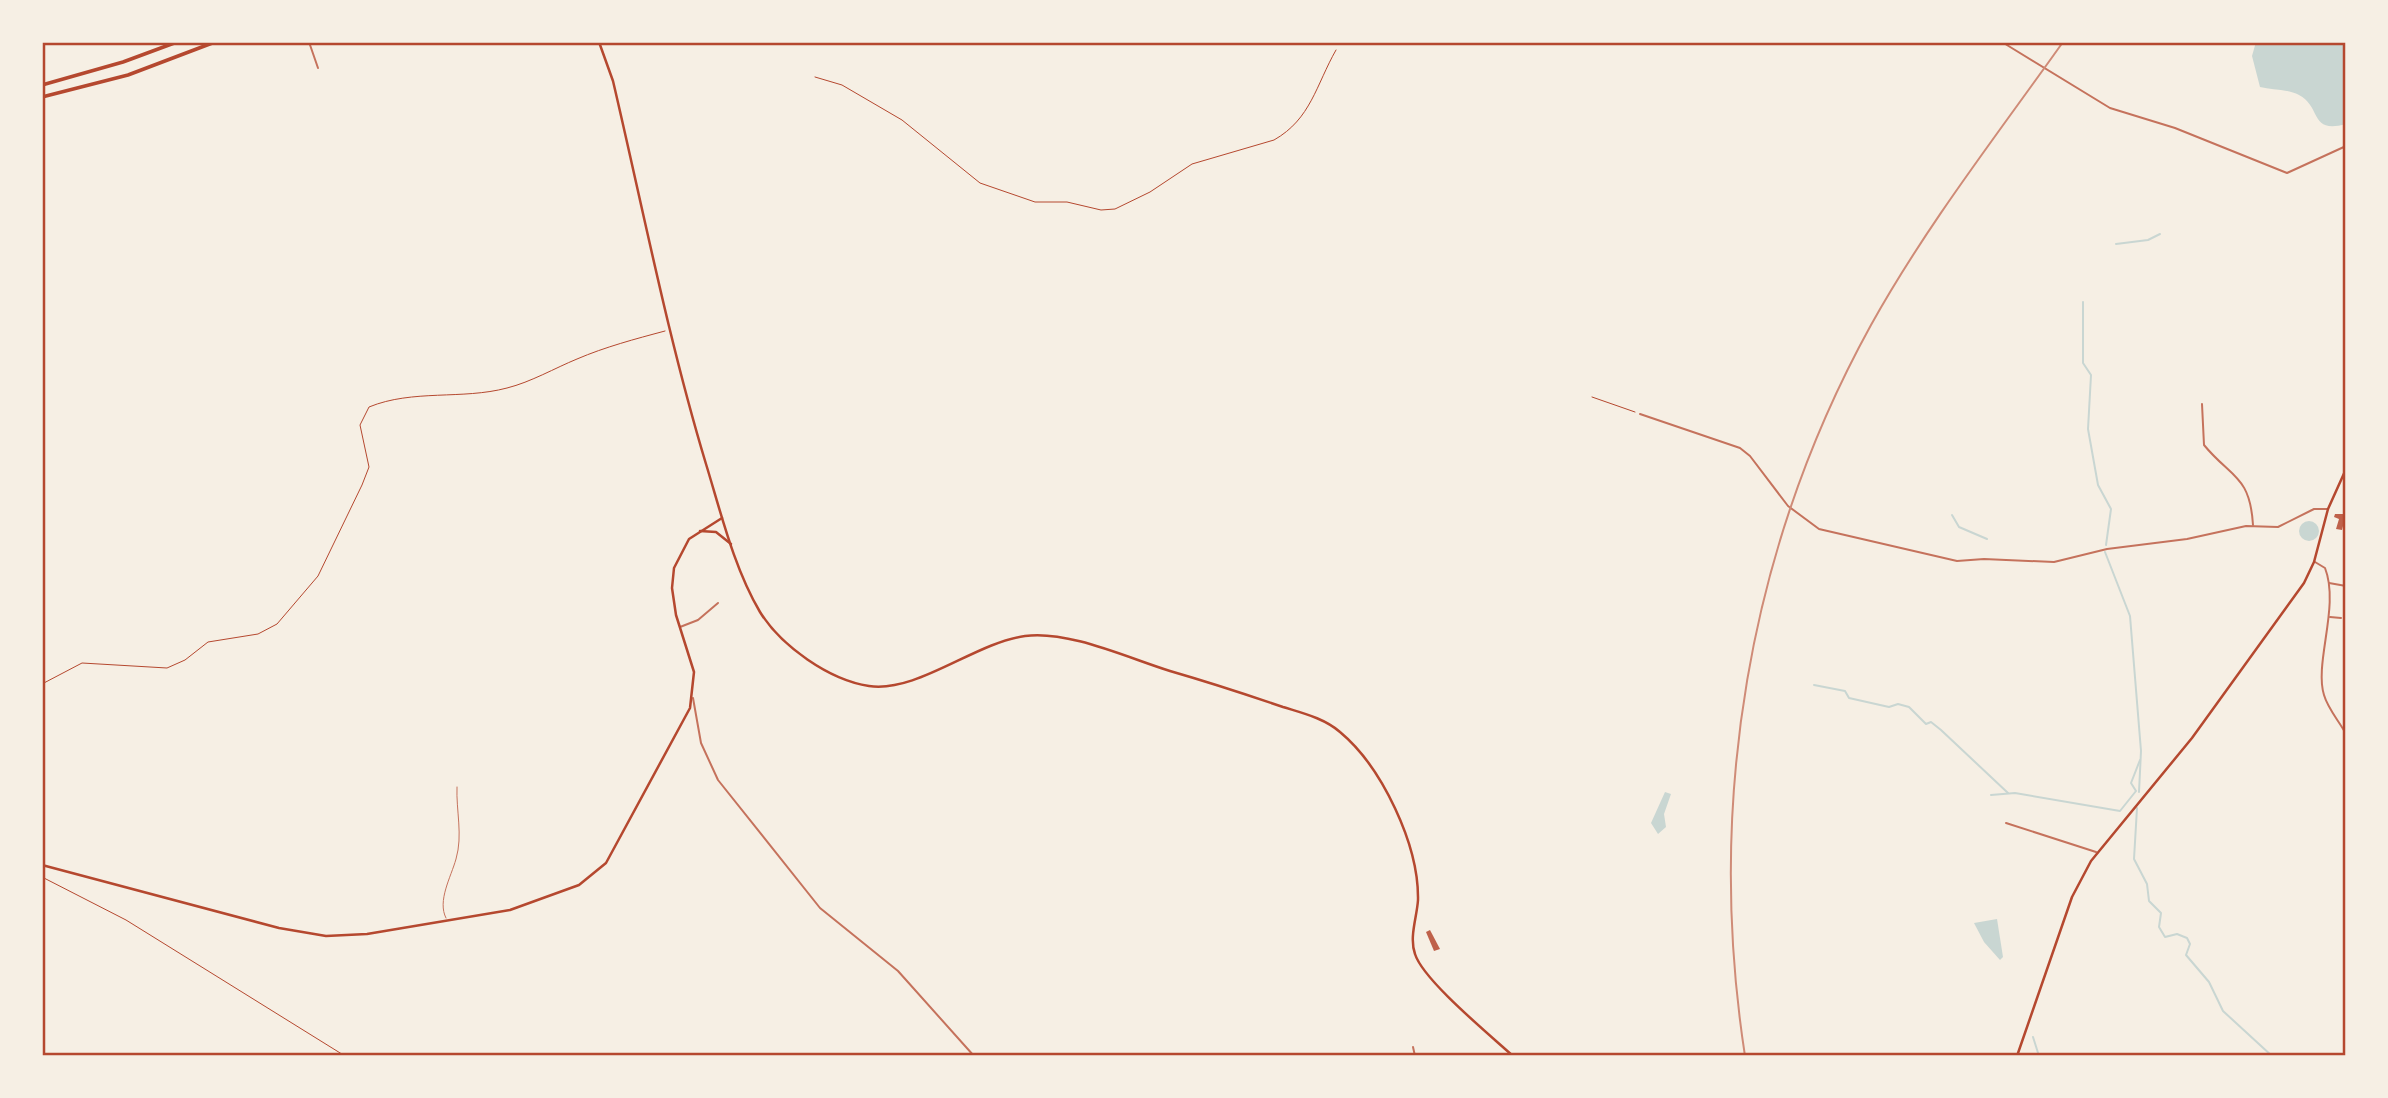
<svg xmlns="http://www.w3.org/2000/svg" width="2388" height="1098" font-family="'Fira Sans',sans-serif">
  <rect width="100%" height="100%" fill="#f6efe4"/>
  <g fill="#c9d6d2">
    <path d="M2256 42H2346V124C2309 134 2322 107 2299 95 2288 89 2272 90 2260 87L2252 56Z"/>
    <circle cx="2309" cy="531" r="10"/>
    <polygon points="1665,792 1671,794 1664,814 1666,827 1658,834 1651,823"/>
    <polygon points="1997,919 2003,957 2000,960 1984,942 1974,923"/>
  </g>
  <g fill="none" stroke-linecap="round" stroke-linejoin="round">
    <g stroke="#c9d6d2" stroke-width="2">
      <polyline points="2116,244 2148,240 2160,234"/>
      <polyline points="2083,302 2083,363 2091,375 2088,429 2098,485 2111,509 2106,545"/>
      <polyline points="1952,515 1959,527 1987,539"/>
      <polyline points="2105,552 2130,616 2141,751 2139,792"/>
      <polyline points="1814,685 1845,691 1849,698 1889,707 1898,704 1909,707 1926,724 1931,722 1941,730 2008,793"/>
      <polyline points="1991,795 2015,793 2120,811 2136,791 2131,783 2140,760"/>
      <polyline points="2137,808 2134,859 2147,884 2149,901 2161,913 2159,927 2165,937 2177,934 2187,938 2190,944 2186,955 2209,982 2223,1011 2272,1056"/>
      <polyline points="2033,1037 2039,1056"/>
    </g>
  </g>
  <g fill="#bf614a">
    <polygon points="2335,514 2346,514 2342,530 2336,529 2339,519 2334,517"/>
    <polygon points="1430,930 1440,949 1434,951 1426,932"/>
  </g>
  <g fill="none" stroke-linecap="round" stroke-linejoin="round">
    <g stroke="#b5482f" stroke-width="1">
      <path d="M815 77 842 85 902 120 980 183 1035 202H1067L1101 210 1115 209 1150 192 1192 164 1274 140C1311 119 1316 85 1336 50"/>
      <polyline points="1592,397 1635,412"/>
      <path d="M42 684 82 663 167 668 185 660 208 642 258 634 277 624 318 576 362 485 369 467 360 425 369 407C413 389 462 400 507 388 531 382 555 368 577 359 605 347 635 339 665 331"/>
      <polyline points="42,877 126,920 345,1056"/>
    </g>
    <path stroke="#c5725c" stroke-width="1" d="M446 918C437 901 451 877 456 859 463 835 456 811 457 787"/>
    <g stroke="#c5725c" stroke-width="2">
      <polyline points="309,42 318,68"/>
      <polyline points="2002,42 2110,108 2175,128 2287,173 2346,146"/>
      <path d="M2202 404 2204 445C2231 478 2250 475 2253 525"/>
      <polyline points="1640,414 1740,448 1750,456 1788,506 1819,529 1957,561 1984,559 2054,562 2107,549 2187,539 2246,526 2278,527 2314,509 2327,509"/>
      <path d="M2315 562 2325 568C2340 606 2314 663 2324 695 2328 709 2339 721 2346 734"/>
      <polyline points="2329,583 2346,586"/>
      <polyline points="2330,617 2341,618"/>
      <polyline points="680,627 698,620 718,603"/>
      <polyline points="693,698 701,743 718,780 820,908 898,971 974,1056"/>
      <polyline points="2006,823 2096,852"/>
      <polyline points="1413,1047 1415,1056"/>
    </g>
    <g stroke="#b5482f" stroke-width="2.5">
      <path d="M599 42 613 81C643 209 668 338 706 464 721 513 734 568 760 612 781 646 829 680 869 686 918 693 974 643 1025 636 1068 630 1128 658 1170 671 1208 682 1245 694 1283 707 1302 713 1324 718 1340 732 1382 767 1419 845 1418 900 1417 917 1409 937 1415 954 1423 980 1490 1035 1513 1056"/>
      <polyline points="700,531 716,532 731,544"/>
      <polyline points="42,865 279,928 326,936 367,934 510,910 579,885 606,863 690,708 694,672 676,615 672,588 674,568 689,539 722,518"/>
    </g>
    <polyline stroke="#b5482f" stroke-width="2.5" points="2017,1056 2072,897 2091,861 2192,738 2304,583 2314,562 2328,509 2346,469"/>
    <g stroke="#b5482f" stroke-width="3.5">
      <polyline points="42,85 123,62 177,42"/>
      <polyline points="42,97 128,75 215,42"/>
    </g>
    <path stroke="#cf8b77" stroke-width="2" d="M1745 1056C1706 804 1748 548 1871 325 1926 226 1997 135 2063 42"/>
  </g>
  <rect width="2388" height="1098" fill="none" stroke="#f6efe4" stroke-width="88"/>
  <rect x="44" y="44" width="2300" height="1010" fill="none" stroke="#b5482f" stroke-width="2.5"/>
</svg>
